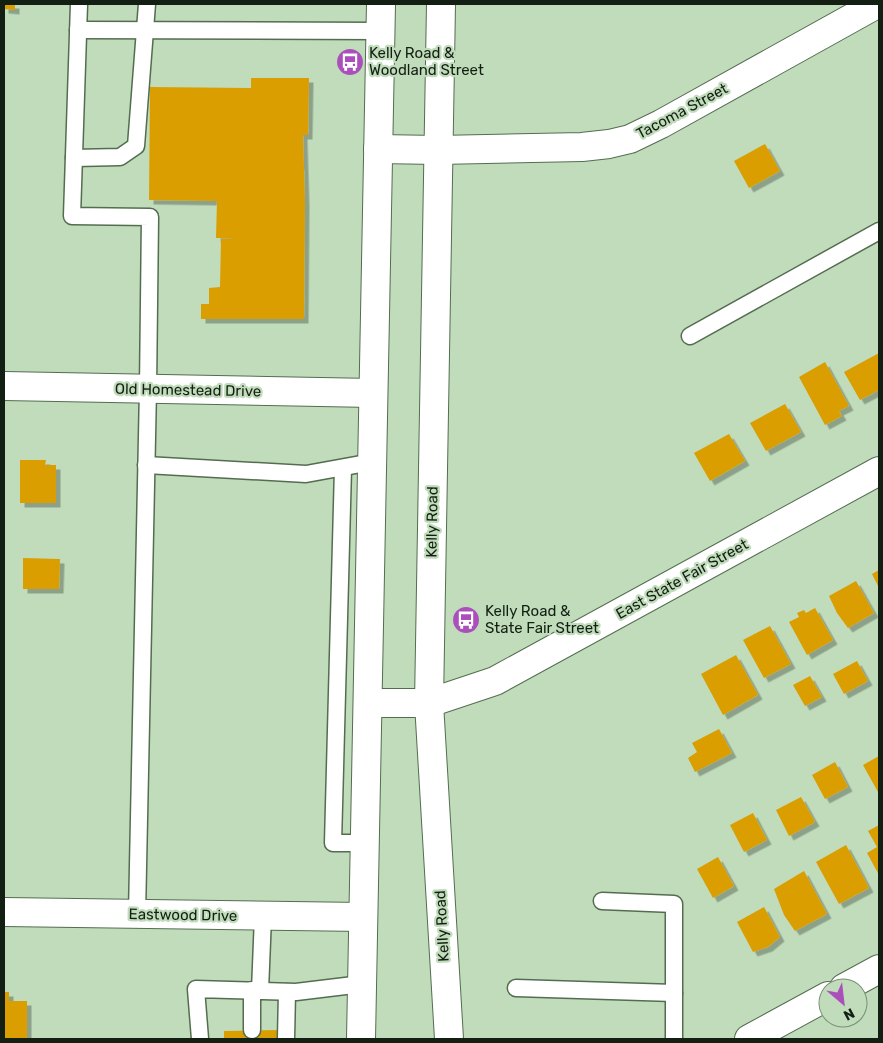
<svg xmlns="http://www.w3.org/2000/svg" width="883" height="1043" font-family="Rubik,sans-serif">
  <defs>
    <filter id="shadow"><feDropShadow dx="4.5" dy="4.5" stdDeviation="0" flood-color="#0004"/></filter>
  </defs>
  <rect width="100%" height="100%" fill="#c0dcbb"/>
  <g fill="#da9e03" filter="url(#shadow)">
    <polygon points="4,4 15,4 15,10 4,9"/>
    <polygon points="251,78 309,78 308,135 303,135 305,202 304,319 201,319 201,304 209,304 209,288 220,287 221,239 235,238 216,238 217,201 149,200 150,87 251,88"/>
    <polygon points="765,144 780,171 749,188 734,161"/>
    <polygon points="879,353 879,390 860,400 844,372"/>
    <polygon points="825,362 849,406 839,411 842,416 825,425 799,377"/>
    <polygon points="785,404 801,432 766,451 750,423"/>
    <polygon points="729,434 745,461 710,481 694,453"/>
    <polygon points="20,460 46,460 45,465 56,465 56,503 20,503"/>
    <polygon points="23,558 60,559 59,589 23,589"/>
    <polygon points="879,570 879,588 872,574"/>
    <polygon points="856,581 874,613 848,628 837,613 829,596"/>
    <polygon points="815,608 833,640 807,655 789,622 799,617 797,613 804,610 806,613"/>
    <polygon points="770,626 791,664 764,678 743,640"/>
    <polygon points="736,655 758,695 723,715 701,674"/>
    <polygon points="857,661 868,681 844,694 833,674"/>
    <polygon points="810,676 822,697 805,706 793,685"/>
    <polygon points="719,729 732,753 695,772 688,758 697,752 692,743"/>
    <polygon points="879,756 879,791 878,792 863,765"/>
    <polygon points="835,762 848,787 825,799 812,775"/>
    <polygon points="801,797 815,822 789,836 776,810"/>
    <polygon points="753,813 767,840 744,852 730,825"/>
    <polygon points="879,825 879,875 867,853 877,847 868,831"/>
    <polygon points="846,845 869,888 839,904 816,862"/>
    <polygon points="718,857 734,886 713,898 697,869"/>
    <polygon points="804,871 827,914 795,931 784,915 774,889"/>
    <polygon points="764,907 780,937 768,947 753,952 737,922"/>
    <polygon points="4,992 9,992 9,1001 27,1001 27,1039 4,1039"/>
    <polygon points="281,1030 281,1039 224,1039 224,1031"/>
  </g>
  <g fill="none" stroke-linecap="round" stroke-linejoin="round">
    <g stroke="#546d50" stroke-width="19">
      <g id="lane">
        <polyline points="79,4 72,216 150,217 148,389 137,914"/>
        <polyline points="78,30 380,31"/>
        <polyline points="74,158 120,157 136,146 147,4"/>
        <polyline points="690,336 879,231"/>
        <polyline points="146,465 306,474 372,462"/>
        <polyline points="343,468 333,843 365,843"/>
        <polyline points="602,901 674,904 674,1039"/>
        <polyline points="516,988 674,993"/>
        <polyline points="260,991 263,916"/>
        <polyline points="252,1030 252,990"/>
        <polyline points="200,1039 196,989 296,992 362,984"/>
        <polyline points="286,1039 287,992"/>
      </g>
    </g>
    <g stroke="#546d50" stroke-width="30">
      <g id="street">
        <polyline points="378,149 438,150 582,147 609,144 630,139 661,124 877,4"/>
        <polyline points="4,386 373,393"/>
        <polyline points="4,912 363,917"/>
        <polyline points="844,988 879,969"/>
        <polyline points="749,1039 828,996"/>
      </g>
    </g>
    <g stroke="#546d50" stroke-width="30">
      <g id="secondary">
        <polyline points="441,4 429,703 449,1039"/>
        <polyline points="368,703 429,703 495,681 879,471"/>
        <polyline points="361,1039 381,4"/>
      </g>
    </g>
    <use href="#lane" stroke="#fff" stroke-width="16"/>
    <use href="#street" stroke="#fff" stroke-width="28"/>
    <use href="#secondary" stroke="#fff" stroke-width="28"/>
  </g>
  <defs>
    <g id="bus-disc" transform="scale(1.4375)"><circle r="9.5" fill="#aa50bb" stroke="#c0dcbb"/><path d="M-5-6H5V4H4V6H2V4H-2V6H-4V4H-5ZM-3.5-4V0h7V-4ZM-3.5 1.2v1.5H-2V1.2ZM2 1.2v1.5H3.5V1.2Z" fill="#fff"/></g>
  </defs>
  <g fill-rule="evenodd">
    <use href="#bus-disc" x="350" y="62"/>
    <use href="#bus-disc" x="466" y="620"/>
  </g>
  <g text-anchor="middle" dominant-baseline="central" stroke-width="4.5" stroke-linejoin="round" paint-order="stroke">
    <g font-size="15" fill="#141f13" stroke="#c0dcbb" text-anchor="start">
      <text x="369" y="53">Kelly Road &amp;<tspan x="369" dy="17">Woodland Street</tspan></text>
      <text x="485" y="611">Kelly Road &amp;<tspan x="485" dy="17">State Fair Street</tspan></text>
    </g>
    <g font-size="15" fill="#141f13" stroke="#c0dcbb">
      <text transform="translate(682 111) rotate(-28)">Tacoma Street</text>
      <text transform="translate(188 390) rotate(1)">Old Homestead Drive</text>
      <text transform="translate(432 522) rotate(-89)">Kelly Road</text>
      <text transform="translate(682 579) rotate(-29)">East State Fair Street</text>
      <text transform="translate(183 915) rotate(1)">Eastwood Drive</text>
      <text transform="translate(442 926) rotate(-93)">Kelly Road</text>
    </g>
  </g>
  <rect width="883" height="1043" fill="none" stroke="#141f13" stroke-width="10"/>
  <g transform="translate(843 1003) rotate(152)"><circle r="24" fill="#c0dcbb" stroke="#7b9078"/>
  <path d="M0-4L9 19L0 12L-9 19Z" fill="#aa50bb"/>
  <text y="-8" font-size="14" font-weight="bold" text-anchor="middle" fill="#141f13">N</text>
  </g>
</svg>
